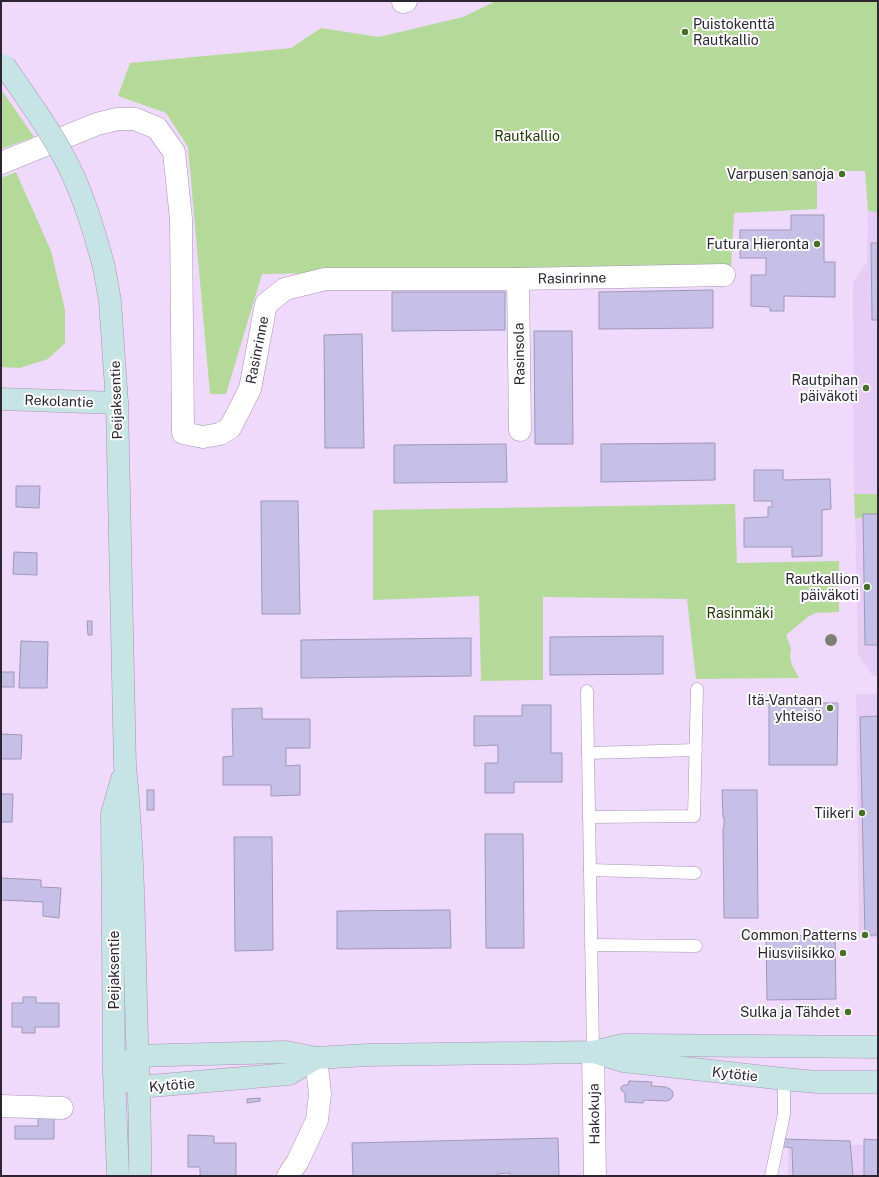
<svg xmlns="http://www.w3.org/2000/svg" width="879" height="1177" font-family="'Public Sans',sans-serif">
  <rect width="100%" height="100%" fill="#efd9fc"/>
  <g fill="#e7cdf6">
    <polygon points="868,211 878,212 878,494 854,494 853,282 867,262"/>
    <polygon points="855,518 878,518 878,676 873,676 858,655"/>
    <polygon points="856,694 878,694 878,938 859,937"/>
    <rect x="788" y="1145" width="90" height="31"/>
  </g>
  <g fill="#b4da9a">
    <polygon points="496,1 878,1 878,212 868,211 865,171 817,171 817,209 734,213 731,269 262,274 226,394 210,394 188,147 166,113 118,96 130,63 291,48 321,28 379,37 463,17"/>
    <polygon points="1,89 34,137 1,149"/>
    <polygon points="16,172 51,251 65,310 65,343 48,359 20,368 1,367 1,178"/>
    <polygon points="854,494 878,494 878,518 855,518"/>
    <polygon points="735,504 737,563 839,561 839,612 816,613 809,616 786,635 791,648 790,657 792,665 799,678 696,679 687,599 543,597 543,680 481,681 479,596 373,600 373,510"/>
  </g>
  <g fill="#c6c0e6" stroke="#9d97bb">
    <polygon points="791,215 824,215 824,262 835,262 835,297 784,296 784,311 770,311 770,307 751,306 751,275 766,275 766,258 740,258 740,230 791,230"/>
    <polygon points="871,243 878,243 878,320 872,320"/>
    <polygon points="713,290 713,328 599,329 599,292"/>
    <polygon points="392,292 505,292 505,330 392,331"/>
    <polygon points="534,331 572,331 573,444 535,444"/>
    <polygon points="362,334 364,448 325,448 324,335"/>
    <polygon points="715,443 715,480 601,482 601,444"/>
    <polygon points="506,444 507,482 394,483 394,445"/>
    <polygon points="754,470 783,470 783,480 830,479 831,509 822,510 822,556 792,557 792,547 744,547 744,518 768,517 768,507 772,507 772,501 754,501"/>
    <polygon points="16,486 40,486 39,508 16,507"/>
    <polygon points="261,501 298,501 300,614 262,614"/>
    <polygon points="863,514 878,514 878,645 865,645"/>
    <polygon points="14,552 37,553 37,575 13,574"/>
    <polygon points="87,621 92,621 92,635 88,635"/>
    <polygon points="663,636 663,674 550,675 550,637"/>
    <polygon points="471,638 471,676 301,678 301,640"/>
    <polygon points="21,641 48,642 47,688 19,688"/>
    <rect x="1" y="672" width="13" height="15"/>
    <polygon points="769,703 838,703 837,765 769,765"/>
    <polygon points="522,705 551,705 551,753 562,753 562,782 514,782 514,793 485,793 485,763 498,763 498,745 474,746 474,716 522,716"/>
    <polygon points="262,708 262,719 310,719 310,748 286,748 286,766 300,765 300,795 271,796 271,785 223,785 223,757 233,756 232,709"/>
    <polygon points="878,716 878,935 865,935 860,717"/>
    <polygon points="1,734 22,735 21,759 1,759"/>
    <rect x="147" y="790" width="7" height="20"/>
    <polygon points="722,790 757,790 758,918 724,918 723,828 724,828 724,817 723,817"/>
    <polygon points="1,794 13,794 12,822 1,822"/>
    <polygon points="485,834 523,834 524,948 486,948"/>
    <polygon points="234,837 272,837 273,950 235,951"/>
    <polygon points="1,878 41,880 41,887 61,888 59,918 43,916 43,902 1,900"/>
    <polygon points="450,910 451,948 337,949 337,911"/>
    <polygon points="835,935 836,999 767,1000 766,936"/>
    <polygon points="23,997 36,997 36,1003 59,1003 59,1027 35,1027 35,1033 22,1033 22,1027 12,1027 12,1003 23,1003"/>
    <polygon points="629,1081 652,1082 651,1086 666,1087 670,1089 673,1092 673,1096 670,1100 666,1101 644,1100 643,1103 625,1102 625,1093 621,1090 621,1087 624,1085 628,1085"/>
    <polygon points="260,1098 260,1101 247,1103 247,1099"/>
    <polygon points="38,1117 54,1118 54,1139 15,1139 15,1126 38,1126"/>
    <polygon points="188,1135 214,1136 214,1143 236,1143 236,1176 200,1176 200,1167 188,1167"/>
    <polygon points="558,1138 559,1176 510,1176 510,1173 497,1174 497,1176 353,1176 352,1143"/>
    <polygon points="783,1139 850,1141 853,1176 793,1176 792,1148 780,1146"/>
    <polygon points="864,1139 878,1140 878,1176 864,1176"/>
  </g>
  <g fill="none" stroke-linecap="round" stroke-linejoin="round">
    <g stroke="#a893b4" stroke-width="13">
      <g id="lane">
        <polyline points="587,691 593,1052"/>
        <polyline points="588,753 696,750"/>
        <polyline points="589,817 694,816 697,689"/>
        <polyline points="590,870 695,873"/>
        <polyline points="591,945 696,946"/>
        <polyline points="771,1176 784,1114 784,1079"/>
      </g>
    </g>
    <g stroke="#a893b4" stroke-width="23">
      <g id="street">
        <polyline points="403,2 406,1"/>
        <polyline points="1,163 97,124 117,119 135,119 157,128 174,152 181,219 183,433 203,437 220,434 230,428 250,389 266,304 285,289 325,279 518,279 724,275"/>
        <polyline points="518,279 520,430"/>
        <polyline points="593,1052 595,1176"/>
        <polyline points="1,1106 62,1108"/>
        <polyline points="288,1176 298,1161 317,1120 320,1094 316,1058"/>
      </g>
    </g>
    <g stroke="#a893b4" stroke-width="23">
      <g id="secondary">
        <path d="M104 267 110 301 117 403 125 766C133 844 134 922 136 1000 137 1059 141 1117 140 1176"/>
        <polyline points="1,399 117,403"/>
        <polyline points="594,1052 623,1061 784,1079 817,1082 878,1082"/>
        <polyline points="114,1072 137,1056 169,1055 286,1052 316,1058 367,1055 593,1052 623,1045 634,1045 878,1047"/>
        <polyline points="127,1080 139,1087 289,1074 316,1058"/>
        <polyline points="118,1176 114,1072 112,814 122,779"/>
      </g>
    </g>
    <use href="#lane" stroke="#fff" stroke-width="12"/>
    <use href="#street" stroke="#fff" stroke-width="22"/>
    <use href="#secondary" stroke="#c6e4e3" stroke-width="22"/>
    <g stroke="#a893b4" stroke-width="23" stroke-linecap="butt">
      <path id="secondary-bridge" d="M4 65C26 97 50 129 67 163 84 196 94 231 104 267"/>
    </g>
    <use href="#secondary-bridge" stroke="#c6e4e3" stroke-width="22"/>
  </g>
  <circle fill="#7c8071" cx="831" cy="640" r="6"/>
  <g fill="#496e28" stroke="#fff" stroke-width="1.5">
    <circle cx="685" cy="32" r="4"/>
    <circle cx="842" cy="174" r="4"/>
    <circle cx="817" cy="244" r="4"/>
    <circle cx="866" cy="388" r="4"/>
    <circle cx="867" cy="587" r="4"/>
    <circle cx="830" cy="708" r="4"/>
    <circle cx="862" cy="813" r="4"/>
    <circle cx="865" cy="935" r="4"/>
    <circle cx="843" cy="953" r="4"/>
    <circle cx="848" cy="1012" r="4"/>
  </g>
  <g text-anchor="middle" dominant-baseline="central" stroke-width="4" stroke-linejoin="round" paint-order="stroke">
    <g font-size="14" fill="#2d2532" stroke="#fff" text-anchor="end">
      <text x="693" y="24" text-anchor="start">Puistokenttä<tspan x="693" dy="16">Rautkallio</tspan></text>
      <text x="834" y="174">Varpusen sanoja</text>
      <text x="809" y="244">Futura Hieronta</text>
      <text x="858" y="380">Rautpihan<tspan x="858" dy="16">päiväkoti</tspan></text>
      <text x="859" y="579">Rautkallion<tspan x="859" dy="16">päiväkoti</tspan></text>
      <text x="822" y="700">Itä-Vantaan<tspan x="822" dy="16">yhteisö</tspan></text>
      <text x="854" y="813">Tiikeri</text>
      <text x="857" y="935">Common Patterns</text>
      <text x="835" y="953">Hiusviisikko</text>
      <text x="840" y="1012">Sulka ja Tähdet</text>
    </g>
    <g font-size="14" fill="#1d3800" stroke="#fff">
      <text x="527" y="136">Rautkallio</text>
      <text x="740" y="613">Rasinmäki</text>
    </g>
    <g font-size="14" fill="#2d2532" stroke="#fff">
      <text transform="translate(572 278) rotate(-1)">Rasinrinne</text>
      <text transform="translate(257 350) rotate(-79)">Rasinrinne</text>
      <text transform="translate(519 354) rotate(-91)">Rasinsola</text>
      <text transform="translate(116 400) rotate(-92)">Peijaksentie</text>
      <text transform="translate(59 401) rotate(2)">Rekolantie</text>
      <text transform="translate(114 970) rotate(-90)">Peijaksentie</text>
      <text transform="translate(735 1074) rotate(6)">Kytötie</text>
      <text transform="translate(172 1085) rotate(-5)">Kytötie</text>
      <text transform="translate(594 1114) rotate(-91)">Hakokuja</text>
    </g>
  </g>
  <rect width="879" height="1177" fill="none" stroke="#2d2532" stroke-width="4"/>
</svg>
